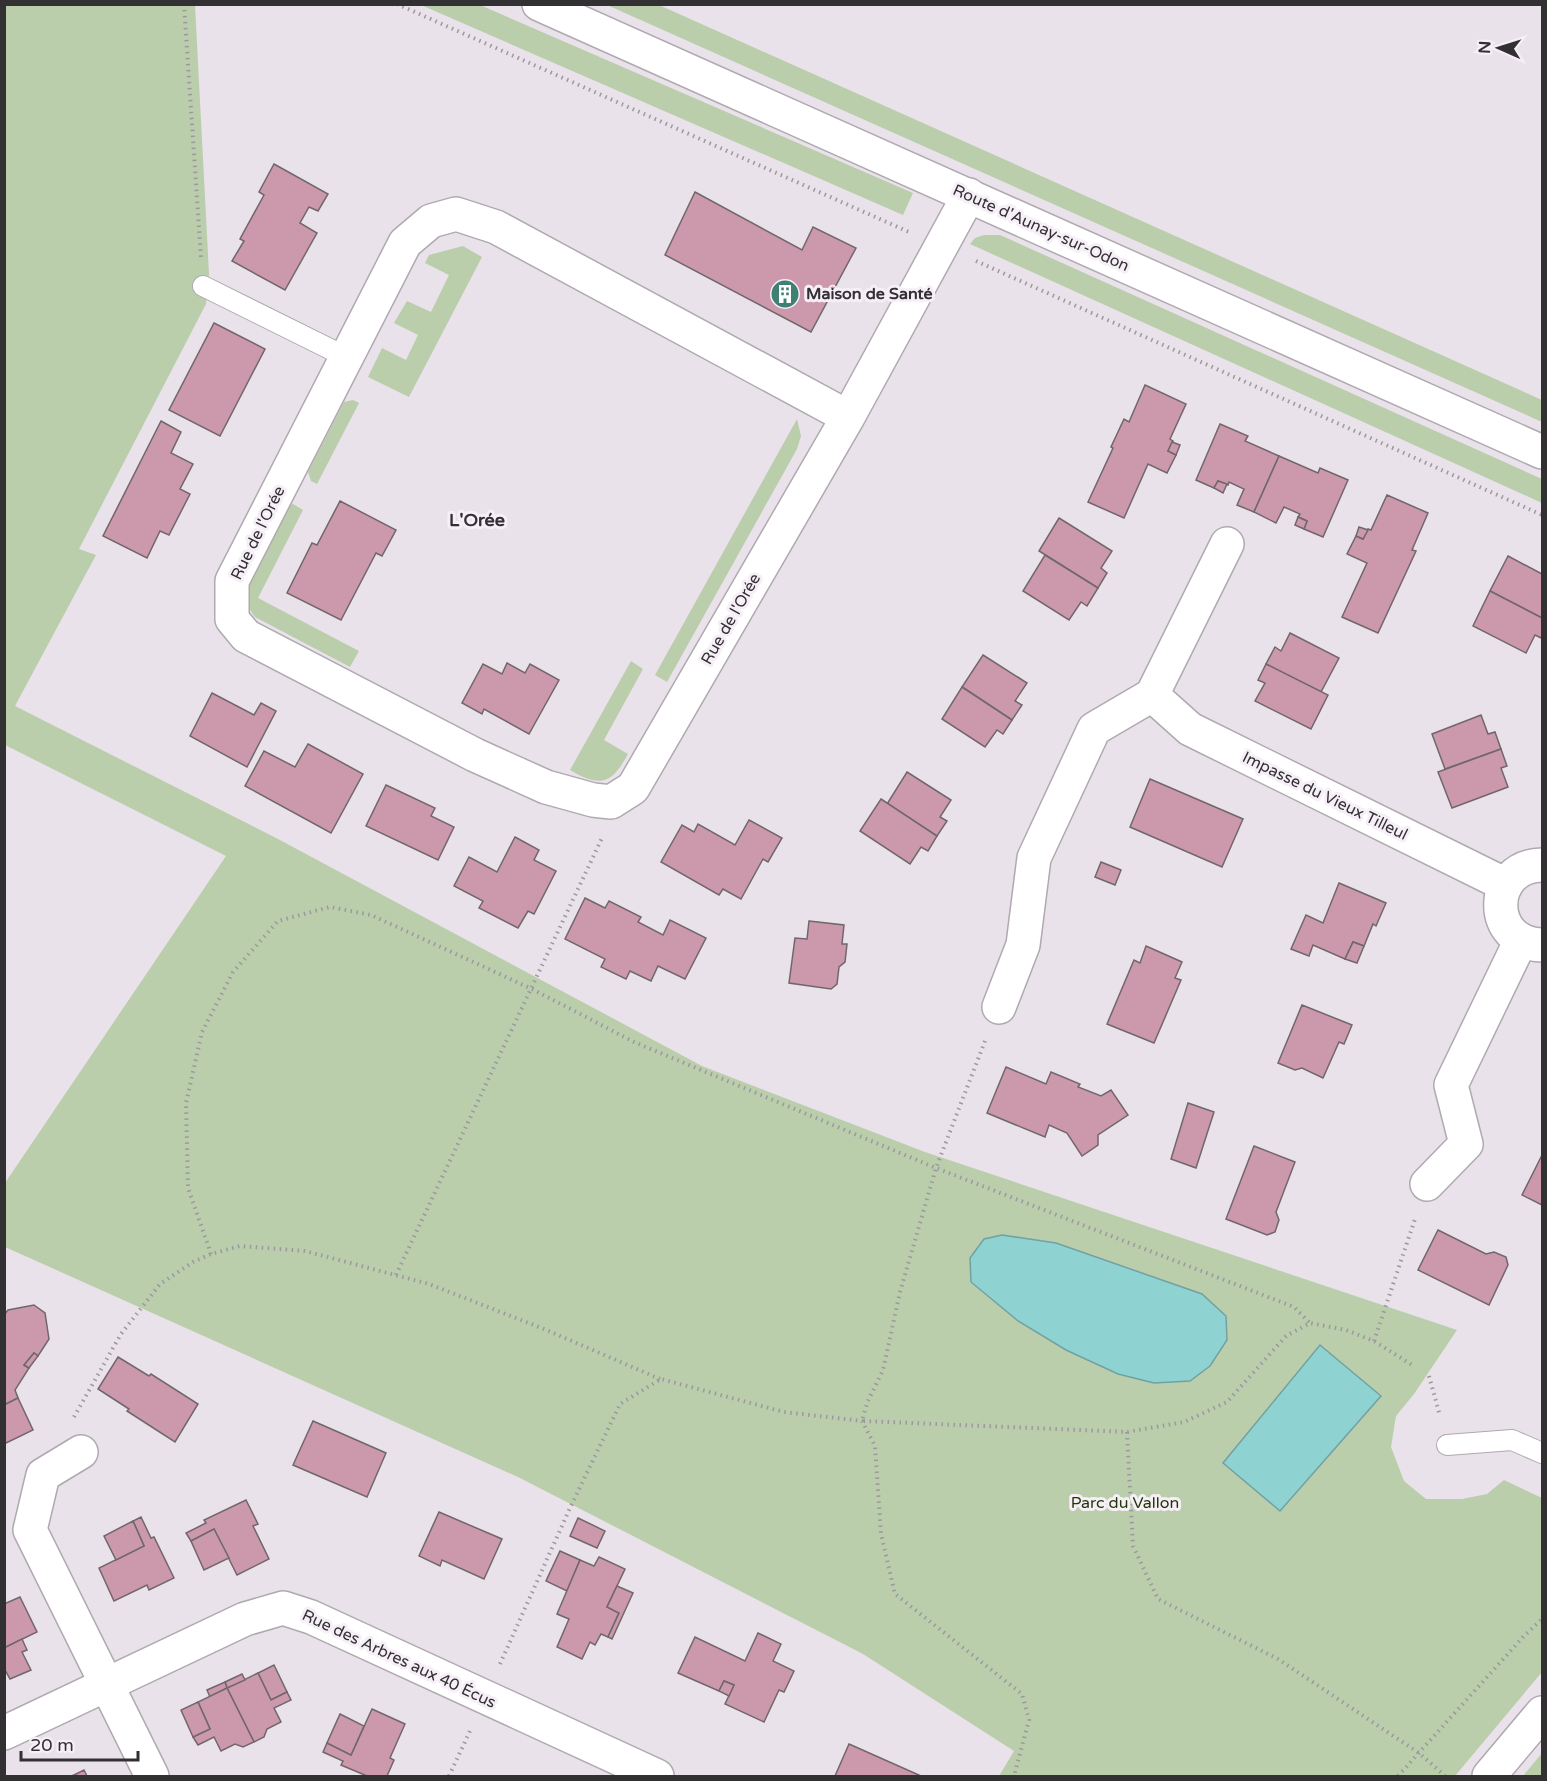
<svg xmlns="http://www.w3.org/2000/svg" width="1547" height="1781" font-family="'Varela Round',sans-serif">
  <rect width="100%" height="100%" fill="#eae2ea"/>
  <g fill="#baceac">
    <polygon points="5,5 195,5 209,274 206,304 79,549 96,555 15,706 278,839 702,1066 925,1152 1457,1330 1414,1394 1396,1416 1391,1447 1404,1481 1426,1499 1462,1499 1487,1494 1504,1480 1542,1498 1542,1672 1455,1776 999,1776 1014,1751 863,1654 518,1477 5,1247 5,1183 226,856 5,745"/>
    <polygon points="421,5 480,5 913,193 903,215"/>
    <polygon points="607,5 659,5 1542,400 1542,422"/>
    <polygon points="984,235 1000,235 1542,479 1542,503 970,244 975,238"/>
    <polygon points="463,246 482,257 409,397 368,377 382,348 406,360 418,335 394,323 407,301 431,312 449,275 425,263 429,255"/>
    <polygon points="353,400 359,403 317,484 311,481 308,472 344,402"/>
    <polygon points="797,419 801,436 797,449 667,682 655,675"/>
    <polygon points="293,504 303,510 258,598 359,651 350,667 255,617 248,607 244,581 283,506"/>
    <path d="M631 661 643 669 604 740 628 754C612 784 600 788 570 770Z"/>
    <polygon points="1542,1753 1542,1776 1523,1776"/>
  </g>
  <g fill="#8ed2d1" stroke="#73a1a2" stroke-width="1.5">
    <polygon points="1002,1235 1056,1243 1202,1294 1226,1316 1227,1340 1210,1366 1190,1381 1154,1383 1118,1374 1066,1350 1018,1321 971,1282 970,1258 984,1239"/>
    <polygon points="1320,1345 1381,1396 1280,1511 1223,1463"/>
  </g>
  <g fill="#cc98ac" stroke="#71676a" stroke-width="1.5">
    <polygon points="274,164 328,194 318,211 309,207 300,223 317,233 285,290 232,261 244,241 240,239 264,195 259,192"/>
    <polygon points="695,192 802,250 813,227 856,248 811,332 665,255"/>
    <polygon points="214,323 265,349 220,436 169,410"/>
    <polygon points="1145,385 1186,404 1170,439 1173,441 1168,451 1176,455 1167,473 1148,464 1124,518 1088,502 1113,448 1111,447 1124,419 1129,422"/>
    <polygon points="161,421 181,432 171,453 193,464 180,489 190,494 169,535 160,531 147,558 103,536"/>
    <polygon points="1220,424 1248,436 1245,441 1279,456 1254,512 1237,505 1244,489 1229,482 1228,485 1218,481 1214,488 1196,480"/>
    <polygon points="1172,442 1180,445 1176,455 1168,451"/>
    <polygon points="1279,456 1318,473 1320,468 1348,480 1323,537 1304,529 1307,521 1298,517 1300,514 1284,507 1276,523 1254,512"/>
    <polygon points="1218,481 1227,484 1223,493 1214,488"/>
    <polygon points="1387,495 1428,513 1412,550 1416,551 1378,633 1342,617 1367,563 1347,554 1356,536 1363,539 1368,529 1371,530"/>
    <polygon points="340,501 396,530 382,556 376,553 341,620 287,593 312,543 317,545"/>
    <polygon points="1298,517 1307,521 1304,529 1295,525"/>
    <polygon points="1059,518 1112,551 1101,568 1107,573 1098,588 1039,551"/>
    <polygon points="1359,527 1368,530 1363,539 1356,536"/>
    <polygon points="1045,555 1098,588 1087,606 1081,602 1069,620 1023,591"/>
    <polygon points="1508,556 1542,574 1542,618 1490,591"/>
    <polygon points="1490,591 1542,618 1542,635 1541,638 1535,635 1526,653 1473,626"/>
    <polygon points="1290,633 1339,658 1321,692 1266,664 1275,647 1281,651"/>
    <polygon points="983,655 1027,683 1015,701 1022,705 1012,720 962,687"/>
    <polygon points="507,663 525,673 530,664 559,680 529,734 484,709 482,714 462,703 483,664 502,674"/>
    <polygon points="1266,664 1328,695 1311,729 1255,701 1265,683 1258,680"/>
    <polygon points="962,687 1012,720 1003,734 997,730 985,747 942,719"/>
    <polygon points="212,693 254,715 261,703 276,711 247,767 190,736"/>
    <polygon points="1481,715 1488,734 1495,732 1501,749 1445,769 1432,734"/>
    <polygon points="308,744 363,774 331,833 245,786 264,751 295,767"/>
    <polygon points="1501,749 1507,766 1501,768 1508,787 1452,808 1438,772"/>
    <polygon points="907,772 951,800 940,817 947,821 937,836 887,804"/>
    <polygon points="1150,779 1243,819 1222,867 1130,827"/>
    <polygon points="386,785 435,808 431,816 454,827 438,860 366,826"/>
    <polygon points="881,799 937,836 928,851 921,847 910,864 860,831"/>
    <polygon points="749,820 782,838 768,862 763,859 741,899 723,889 719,895 661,862 682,825 694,832 698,824 735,845"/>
    <polygon points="515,837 539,850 534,860 556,871 534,914 528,911 518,928 479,908 483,901 454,886 469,857 497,872"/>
    <polygon points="1101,862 1121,870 1115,885 1095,877"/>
    <polygon points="1339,883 1386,903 1376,926 1373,924 1364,946 1353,942 1345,959 1313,945 1309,956 1291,949 1306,915 1323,923"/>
    <polygon points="585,898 605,908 609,901 641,917 638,922 663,935 670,920 706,938 685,979 658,966 651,981 630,971 626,979 601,967 605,959 565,939"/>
    <polygon points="809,921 844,925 842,944 847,944 845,962 839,967 837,984 831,989 789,983 795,938 807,939"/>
    <polygon points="1353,942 1364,946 1357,963 1345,959"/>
    <polygon points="1146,946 1182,962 1175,978 1181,980 1154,1043 1107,1024 1134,960 1140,963"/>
    <polygon points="1302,1005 1352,1025 1344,1044 1339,1042 1323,1078 1302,1068 1295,1070 1278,1063"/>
    <polygon points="1006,1067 1046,1084 1051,1072 1080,1084 1078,1087 1101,1096 1111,1090 1128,1115 1098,1135 1098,1145 1082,1156 1067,1133 1049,1125 1045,1137 987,1113"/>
    <polygon points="1188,1103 1214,1112 1196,1168 1171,1159"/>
    <polygon points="1254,1146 1295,1162 1276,1212 1279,1220 1275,1232 1267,1235 1226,1219"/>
    <polygon points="1542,1155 1542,1205 1522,1195"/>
    <polygon points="1438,1230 1486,1254 1494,1252 1506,1257 1508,1265 1489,1305 1418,1270"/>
    <polygon points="34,1305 45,1313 49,1339 38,1356 34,1353 24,1365 29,1368 15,1390 18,1398 4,1405 4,1315 8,1310"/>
    <polygon points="34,1353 38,1356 29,1368 24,1365"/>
    <polygon points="118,1357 149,1376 151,1374 198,1404 175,1442 127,1411 129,1409 98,1389"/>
    <polygon points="18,1398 33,1430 4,1444 4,1405"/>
    <polygon points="313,1421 386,1453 367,1497 293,1465"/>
    <polygon points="246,1500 258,1524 253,1526 269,1559 237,1575 214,1529 191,1541 186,1533 206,1523 204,1520"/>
    <polygon points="439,1512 502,1539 484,1579 442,1560 440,1566 419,1556"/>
    <polygon points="141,1517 151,1538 154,1537 174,1578 149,1590 147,1585 114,1601 99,1568 144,1546 133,1521"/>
    <polygon points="578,1518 605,1531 597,1548 570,1536"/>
    <polygon points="133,1521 144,1546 116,1560 104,1536"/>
    <polygon points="214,1529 229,1558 204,1570 191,1541"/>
    <polygon points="560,1551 580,1560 567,1591 546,1581"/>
    <polygon points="599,1557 625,1569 607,1607 619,1613 608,1637 601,1634 595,1645 590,1642 582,1659 557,1647 569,1619 557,1614 580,1560 594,1566"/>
    <polygon points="617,1586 633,1593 612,1639 608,1637 619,1613 607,1607"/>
    <polygon points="20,1597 37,1632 4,1648 4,1604"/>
    <polygon points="758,1633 781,1644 773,1661 794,1671 784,1692 779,1690 764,1722 725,1704 734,1685 724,1681 719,1691 678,1673 695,1637 745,1661"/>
    <polygon points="22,1639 27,1650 22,1652 31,1670 10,1679 4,1668 4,1648"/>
    <polygon points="274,1665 287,1692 271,1700 258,1673"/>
    <polygon points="258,1673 271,1700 287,1692 291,1700 274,1708 281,1722 267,1729 264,1737 254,1742 227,1688"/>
    <polygon points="242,1674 245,1680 227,1688 225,1682"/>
    <polygon points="724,1681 734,1685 729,1696 719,1691"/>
    <polygon points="225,1682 227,1688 210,1697 207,1690"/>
    <polygon points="227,1688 254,1742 243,1747 235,1744 221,1751 214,1737 198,1745 193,1737 210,1729 198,1702"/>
    <polygon points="198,1702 210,1729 193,1737 181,1710"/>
    <polygon points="372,1709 405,1724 390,1758 394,1760 387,1776 367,1776 341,1765 343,1761 323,1752 327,1743 351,1755"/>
    <polygon points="340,1714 364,1726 351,1755 327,1743"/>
    <polygon points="849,1744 921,1776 835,1776"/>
    <polygon points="84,1770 87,1776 71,1776 74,1775"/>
  </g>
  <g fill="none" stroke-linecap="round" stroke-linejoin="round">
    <g stroke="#b0a9b0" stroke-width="22">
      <g id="service">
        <polyline points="203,286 346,357"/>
        <polyline points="1447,1445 1512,1440 1542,1453"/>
      </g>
    </g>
    <g stroke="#b0a9b0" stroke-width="36">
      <g id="minor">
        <polyline points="848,417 496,227 456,214 431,221 405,243 232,581 232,619 246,636 475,755 546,787 593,800 611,802 633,788 848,417 969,195"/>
        <polyline points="1227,544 1152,695 1190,729 1506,885"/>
        <path d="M1542 945C1487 944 1487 866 1542 865"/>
        <polyline points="999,1007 1023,945 1034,858 1094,729 1152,695"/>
        <polyline points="1427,1184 1466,1144 1451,1085 1521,940"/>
        <polyline points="81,1452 43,1475 30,1530 152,1776"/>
        <polyline points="4,1733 245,1619 283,1608 311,1617 657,1776"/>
        <polyline points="1489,1776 1542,1713"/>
      </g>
    </g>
    <g stroke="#b0a9b0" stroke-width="36">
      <polyline id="tertiary" points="539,4 1542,452"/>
    </g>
    <g stroke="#9d989d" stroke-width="4" stroke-dasharray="1.5 4.5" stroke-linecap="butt">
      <polyline points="184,4 201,258"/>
      <polyline points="397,4 909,232"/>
      <polyline points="976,261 1542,515"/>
      <polyline points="985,1041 936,1168 900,1292 883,1370 867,1403 862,1421 1127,1432 1184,1422 1227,1402 1286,1336 1310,1323 1346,1330 1374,1341 1412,1365"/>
      <polyline points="211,1254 188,1188 186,1103 202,1032 233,972 278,921 330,907 371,915 532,989 634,1042 936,1168 1294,1307 1310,1323"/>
      <polyline points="396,1275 602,838"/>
      <polyline points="1374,1341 1415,1219"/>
      <polyline points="1429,1376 1440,1416"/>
      <polyline points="74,1417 121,1334 160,1284 193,1262 211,1254 240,1246 305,1251 429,1284 544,1329 660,1379"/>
      <polyline points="1127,1432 1133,1546 1158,1599 1278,1659 1419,1753 1445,1776"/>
      <polyline points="500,1664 570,1508 620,1404 661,1379 784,1412 862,1421 875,1446 881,1534 895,1594 1022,1694 1029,1720 1014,1776"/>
      <polyline points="449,1776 470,1731"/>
      <polyline points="1398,1776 1524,1636 1542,1619"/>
    </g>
    <use href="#service" stroke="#fff" stroke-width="20"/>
    <use href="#minor" stroke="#fff" stroke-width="33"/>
    <use href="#tertiary" stroke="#fff" stroke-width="33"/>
  </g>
  <defs>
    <g id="building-disc" transform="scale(1.5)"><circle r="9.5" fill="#3e8073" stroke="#f7eff7"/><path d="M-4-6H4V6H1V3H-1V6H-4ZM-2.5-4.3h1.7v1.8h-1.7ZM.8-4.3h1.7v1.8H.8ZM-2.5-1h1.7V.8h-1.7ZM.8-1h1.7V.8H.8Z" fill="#fff"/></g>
  </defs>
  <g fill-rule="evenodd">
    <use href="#building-disc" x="785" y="294"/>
  </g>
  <g text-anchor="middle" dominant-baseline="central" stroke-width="6" stroke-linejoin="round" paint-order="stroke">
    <g font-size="16" fill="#333033" stroke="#f7eff7">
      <text transform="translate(1041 228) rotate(24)">Route d'Aunay-sur-Odon</text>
      <text transform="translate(258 533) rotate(-64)">Rue de l'Orée</text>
      <text transform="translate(731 619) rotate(-60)">Rue de l'Orée</text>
      <text transform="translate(1325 796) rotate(26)">Impasse du Vieux Tilleul</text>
      <text transform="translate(399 1659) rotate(25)">Rue des Arbres aux 40 Écus</text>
    </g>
    <g font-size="16" font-weight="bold" fill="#333033" stroke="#f7eff7" text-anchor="start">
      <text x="806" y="294">Maison de Santé</text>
    </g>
    <g font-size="16" fill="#1d3504" stroke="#f7eff7">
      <text x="1125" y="1503">Parc du Vallon</text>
    </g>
    <g font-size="18" font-weight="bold" fill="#333033" stroke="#f7eff7">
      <text x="477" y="520">L'Orée</text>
    </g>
  </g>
  <rect width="1547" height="1781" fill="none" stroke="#333033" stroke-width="12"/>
  <g transform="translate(1499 48) rotate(273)" stroke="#f7eff7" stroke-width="4.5" paint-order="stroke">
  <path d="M0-4.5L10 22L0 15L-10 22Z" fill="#333033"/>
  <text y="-9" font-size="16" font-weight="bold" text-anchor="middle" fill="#333033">N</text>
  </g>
  <path d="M21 1751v9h117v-9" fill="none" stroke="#333033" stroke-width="3"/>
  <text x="30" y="1751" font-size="18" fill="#333033" stroke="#f7eff7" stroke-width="4.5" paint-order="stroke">20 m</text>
</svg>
